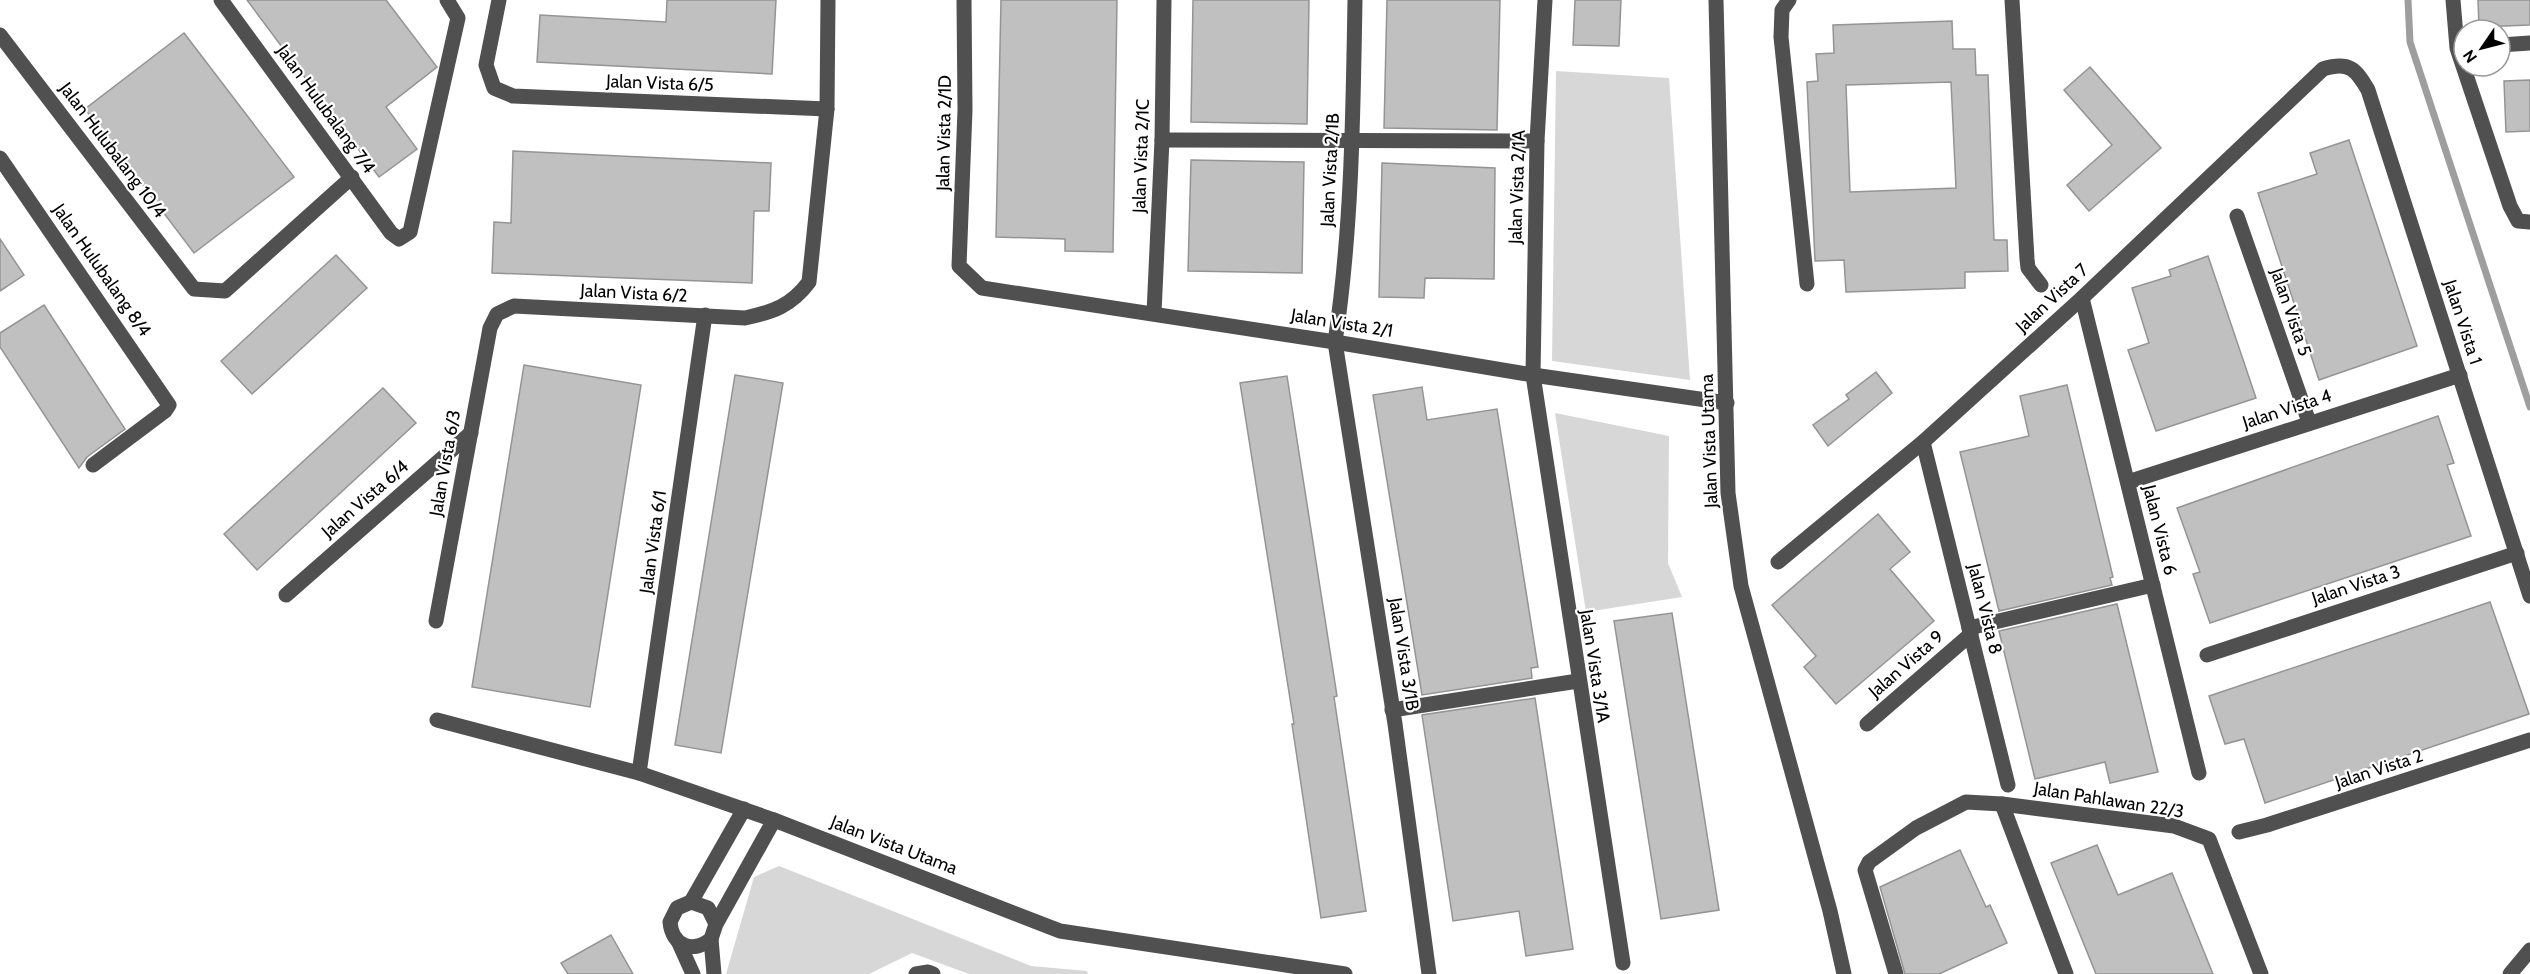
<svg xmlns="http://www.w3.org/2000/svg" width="2530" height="974" font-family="Cabin,sans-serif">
  <rect width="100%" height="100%" fill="#fff"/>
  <g fill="#d7d7d7">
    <polygon points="1556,71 1669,78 1690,380 1552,361"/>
    <polygon points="1555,413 1669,436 1668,563 1682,597 1586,612"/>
    <polygon points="779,866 1031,966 1087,971 1088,974 969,974 912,953 869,974 726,974 754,877"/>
  </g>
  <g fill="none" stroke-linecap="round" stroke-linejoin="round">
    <polyline stroke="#9e9e9e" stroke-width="7" points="2408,0 2410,42 2530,407"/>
  </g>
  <g fill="#c0c0c0" stroke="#949494" stroke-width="1.5" fill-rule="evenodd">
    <polygon points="247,0 386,0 437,67 386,107 417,149 379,177"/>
    <polygon points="667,0 776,0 772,74 537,62 540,15 666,22"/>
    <polygon points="1001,0 1117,0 1113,252 1065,251 1065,239 996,237"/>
    <polygon points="1193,0 1309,0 1307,124 1191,122"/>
    <polygon points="1387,0 1500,0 1497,130 1384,128"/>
    <polygon points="1575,0 1621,0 1619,46 1573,45"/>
    <polygon points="2478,0 2530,0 2530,25 2479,27"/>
    <path d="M1952 21 1953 49H1975L1976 75H1988L1994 240H2007L2008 271 1965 272V288L1846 292 1844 260 1815 261 1807 82 1818 81 1816 54 1834 53 1833 25ZM1951 82 1956 188 1850 192 1846 85Z"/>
    <polygon points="184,33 294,177 194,253 85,109"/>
    <polygon points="2090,67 2161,148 2089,211 2067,185 2112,145 2064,90"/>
    <polygon points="2530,80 2530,131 2506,132 2504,81"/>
    <polygon points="2349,140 2417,346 2319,380 2258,193 2317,174 2310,153"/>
    <polygon points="513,151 771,163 769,211 754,211 752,283 492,273 494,222 511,223"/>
    <polygon points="1191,160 1304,162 1302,273 1188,271"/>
    <polygon points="1382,163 1495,168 1494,279 1425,278 1424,298 1379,297"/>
    <polygon points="0,239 24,275 0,291"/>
    <polygon points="336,255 367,288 252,394 221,361"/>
    <polygon points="2208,256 2256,398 2156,431 2128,350 2149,343 2132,288 2171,276 2169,270"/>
    <polygon points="44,305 125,429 87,457 79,468 0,347 0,333"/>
    <polygon points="524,365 641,385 590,707 472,687"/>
    <polygon points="1876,372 1892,393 1828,446 1813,425 1849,399 1846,395"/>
    <polygon points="735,375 783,383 721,753 675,745"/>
    <polygon points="1287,376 1337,696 1334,697 1366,911 1321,918 1292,724 1294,724 1240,383"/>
    <polygon points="2067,385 2113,577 2110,578 2112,585 1999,611 1960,452 2029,436 2020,396"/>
    <polygon points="1422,387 1427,420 1497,409 1538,667 1531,668 1532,678 1422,695 1373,395"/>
    <polygon points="383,388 416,423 257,570 224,534"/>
    <polygon points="2438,416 2454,463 2447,465 2471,536 2210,623 2193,574 2200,572 2177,508"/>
    <polygon points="1878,514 1910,552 1890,569 1934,621 1836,704 1804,667 1816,656 1772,605"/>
    <polygon points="2490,602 2529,714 2265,803 2244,739 2225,744 2209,696"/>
    <polygon points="2117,604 2158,772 2110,783 2105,762 2035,779 1999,631"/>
    <polygon points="1672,613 1719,910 1661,919 1614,621"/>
    <polygon points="1535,698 1573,949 1526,956 1519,911 1453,921 1422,715"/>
    <polygon points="2097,845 2118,895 2172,873 2213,974 2096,974 2051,863"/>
    <polygon points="1960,850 1986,907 1990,905 2007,943 1939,974 1905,974 1880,887"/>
    <polygon points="611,935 633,974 568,974 561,963"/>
  </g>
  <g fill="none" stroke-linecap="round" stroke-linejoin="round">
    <g stroke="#505050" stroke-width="15">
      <polyline points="221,0 391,233 399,239 410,232 458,18 447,0"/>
      <polyline points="499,0 486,65 494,88 513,96 827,109"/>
      <polyline points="964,0 965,110 959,266 982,288 1335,342 1533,375 1727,403"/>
      <path d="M1355 0C1353 114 1352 229 1335 342L1395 724 1429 974"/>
      <polyline points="1545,0 1537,141 1533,375 1623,963"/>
      <polyline points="1716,0 1728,493 1741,586 1830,911 1844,974"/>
      <polyline points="1789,0 1782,10 1781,37 1807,284"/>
      <polyline points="2012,0 2027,259 2028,268 2041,285"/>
      <polyline points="2453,0 2457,48 2510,206 2518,221 2530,222"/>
      <polyline points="0,35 194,289 225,291 352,177"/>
      <polyline points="2500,45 2530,43"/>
      <polyline points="1162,140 1537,141"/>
      <polyline points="0,158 169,405 165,411 93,465"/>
      <polyline points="2237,216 2309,422"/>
      <polyline points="2082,298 2199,773"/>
      <polyline points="1154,313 1162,140 1164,0"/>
      <polyline points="1923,442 2008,785"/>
      <polyline points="2128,482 2460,375"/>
      <path d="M1778 562 1923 442 2082 298 2323 69C2349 61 2356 69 2368 90L2530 596"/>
      <polyline points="286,595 471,433"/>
      <path d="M436 621 490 328 497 314 514 306 745 318C773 312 791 306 809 282L827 109 828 0"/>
      <polyline points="1969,628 2153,585"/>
      <polyline points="2207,655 2517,553"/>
      <polyline points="1392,710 1578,681"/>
      <polyline points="437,720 639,773 774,820 1060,931 1345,974"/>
      <polyline points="1867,724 1971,634"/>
      <polyline points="639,773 705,315"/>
      <polyline points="2002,804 2066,974"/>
      <polyline points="2239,832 2267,825 2530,740"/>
      <polyline points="691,902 744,809"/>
      <path d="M716 924 708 908 691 902 677 908 670 922C672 946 693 954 711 939L716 924 774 820"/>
      <polyline points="711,939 714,974"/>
      <polyline points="679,943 693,974"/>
      <polyline points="916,974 928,972 933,974"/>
      <polyline points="1896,974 1865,870 1869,862 1916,828 1966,802 2002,804 2174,826 2209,839 2261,974"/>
      <polyline points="2510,974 2530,950"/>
    </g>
  </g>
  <g text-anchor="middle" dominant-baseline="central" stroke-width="4.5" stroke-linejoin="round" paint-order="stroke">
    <g font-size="18" fill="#000" stroke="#fff">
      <text transform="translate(660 83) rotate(2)">Jalan Vista 6/5</text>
      <text transform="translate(326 109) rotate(54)">Jalan Hulubalang 7/4</text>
      <text transform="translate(944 133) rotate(-89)">Jalan Vista 2/1D</text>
      <text transform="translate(113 150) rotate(53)">Jalan Hulubalang 10/4</text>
      <text transform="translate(1141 156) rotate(-88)">Jalan Vista 2/1C</text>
      <text transform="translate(1330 170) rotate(-87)">Jalan Vista 2/1B</text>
      <text transform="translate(1517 187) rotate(-88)">Jalan Vista 2/1A</text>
      <text transform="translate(102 270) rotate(55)">Jalan Hulubalang 8/4</text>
      <text transform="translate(634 293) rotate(3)">Jalan Vista 6/2</text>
      <text transform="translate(2052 298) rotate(-43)">Jalan Vista 7</text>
      <text transform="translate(2291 312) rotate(71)">Jalan Vista 5</text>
      <text transform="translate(2463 322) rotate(72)">Jalan Vista 1</text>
      <text transform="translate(1342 323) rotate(9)">Jalan Vista 2/1</text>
      <text transform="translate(2287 409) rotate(-18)">Jalan Vista 4</text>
      <text transform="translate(1709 441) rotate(-92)">Jalan Vista Utama</text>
      <text transform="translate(445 463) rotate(-80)">Jalan Vista 6/3</text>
      <text transform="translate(365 499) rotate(-41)">Jalan Vista 6/4</text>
      <text transform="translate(2160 530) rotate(76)">Jalan Vista 6</text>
      <text transform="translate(653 542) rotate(-82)">Jalan Vista 6/1</text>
      <text transform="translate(2356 585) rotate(-18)">Jalan Vista 3</text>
      <text transform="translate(1985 609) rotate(76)">Jalan Vista 8</text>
      <text transform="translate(1404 654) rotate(81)">Jalan Vista 3/1B</text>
      <text transform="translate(1906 664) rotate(-41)">Jalan Vista 9</text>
      <text transform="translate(1595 666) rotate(81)">Jalan Vista 3/1A</text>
      <text transform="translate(2379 769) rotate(-18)">Jalan Vista 2</text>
      <text transform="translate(2109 800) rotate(9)">Jalan Pahlawan 22/3</text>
      <text transform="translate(894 845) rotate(21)">Jalan Vista Utama</text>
    </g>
  </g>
  <g transform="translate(2482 48) rotate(235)"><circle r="28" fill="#ffffff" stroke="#999999" stroke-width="1.5"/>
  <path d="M0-4.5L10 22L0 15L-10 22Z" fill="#000000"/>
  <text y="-9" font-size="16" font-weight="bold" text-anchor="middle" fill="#000000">N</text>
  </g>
</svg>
